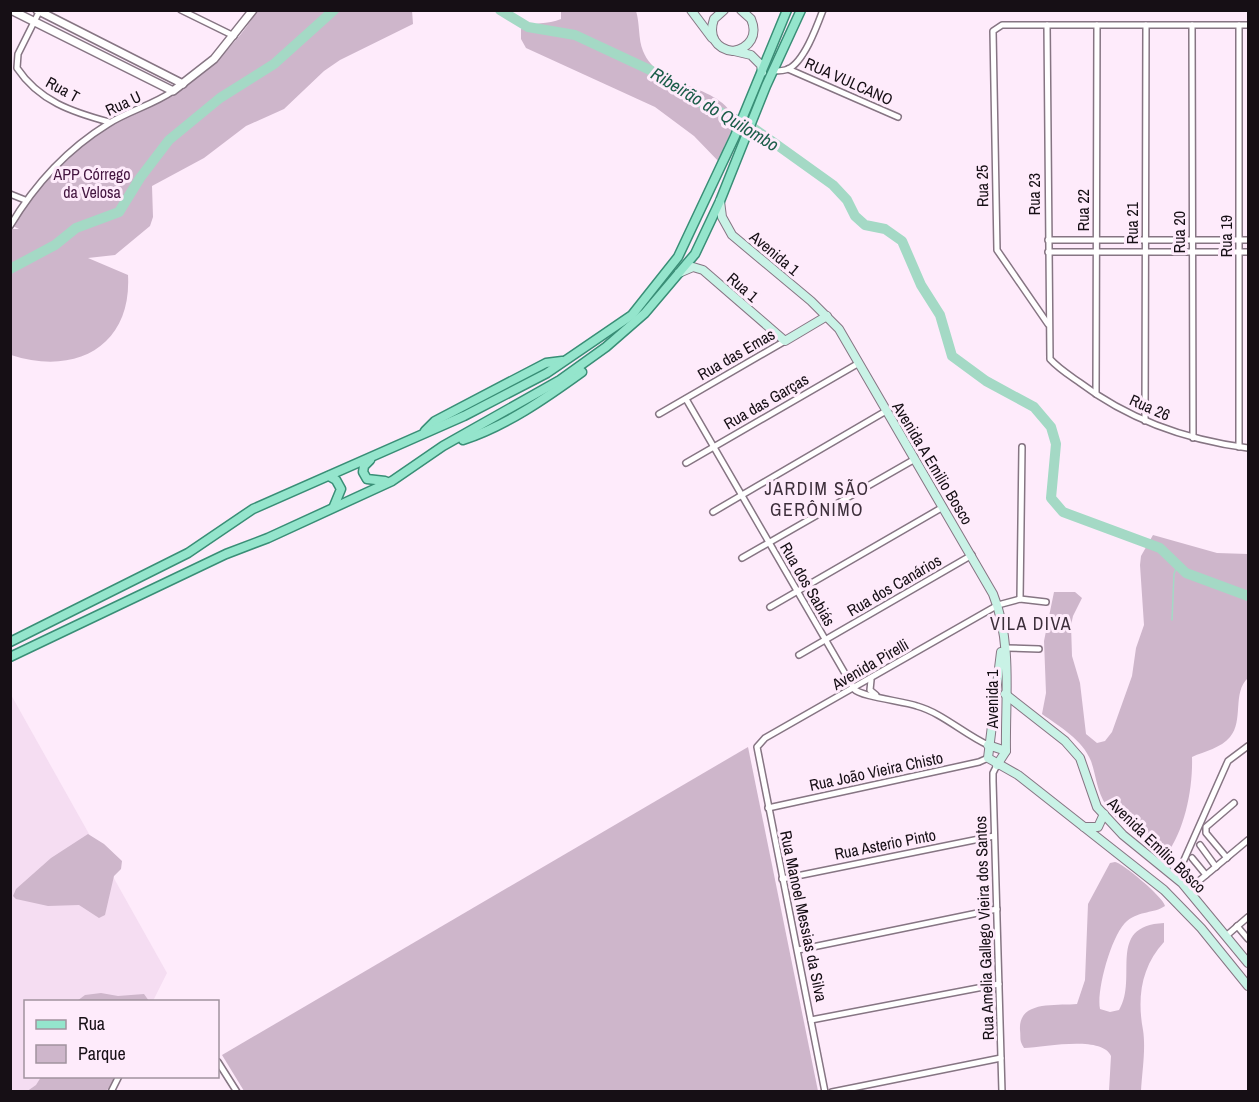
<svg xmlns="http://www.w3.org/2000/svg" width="1259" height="1102" font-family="'Archivo Narrow',sans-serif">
  <rect width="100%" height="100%" fill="#feebfb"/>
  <polygon fill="#f5ddf2" points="10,693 167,973 153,1001 26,1002 26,1076 114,1077 106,1091 11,1091"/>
  <g fill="#ceb6cb">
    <path d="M412 10 413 24 340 60 324 71 284 109 246 126 204 158 152 186 153 217 150 226 115 255 88 258 128 275C132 347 75 376 11 355V229H19L11 225C33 194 56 163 87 140 107 126 127 118 148 108 190 87 233 51 257 11Z"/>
    <path d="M561 11H636C640 23 638 39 643 51 659 91 719 81 736 121L724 147 723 166 694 136 655 107 526 48 521 39V29C533 21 548 25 561 19Z"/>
    <path d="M1153 535 1217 553 1248 554V678C1232 692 1244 721 1230 737 1221 748 1205 751 1192 757 1193 788 1185 830 1166 855 1145 838 1121 828 1106 805 1097 792 1096 775 1091 761 1082 739 1060 727 1042 714L1046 693 1044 641 1054 592H1075L1082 598 1073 616 1071 625 1072 656 1080 683 1086 734 1097 743 1105 741 1112 732 1132 676 1136 648 1144 625 1140 565 1141 556Z"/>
    <polygon points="748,747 818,1091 244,1091 222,1055"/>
    <polygon points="88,834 104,844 122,861 121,869 114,876 105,915 99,918 79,905 48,906 16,899 13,896 16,889 51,858"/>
    <path d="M1115 862C1123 863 1164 898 1165 906 1153 914 1141 910 1127 921 1112 933 1096 991 1100 1009L1110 1012 1119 1010C1139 978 1105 926 1164 923V942C1141 967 1137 998 1143 1030 1146 1049 1142 1072 1141 1091H1109L1111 1056C1102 1035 1045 1047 1024 1048 1019 1040 1021 1039 1020 1030 1018 1000 1056 1006 1077 1004L1085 980 1088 904 1110 863Z"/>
    <polygon points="101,993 118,996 144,994 149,1001 77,1001 85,995"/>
    <polygon points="41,1077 118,1077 116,1084 105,1091 26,1092 36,1085"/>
  </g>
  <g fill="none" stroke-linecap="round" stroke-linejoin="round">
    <polyline stroke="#a4d9c5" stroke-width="1.5" points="1172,620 1174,574 1177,566"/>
    <g stroke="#a4d9c5" stroke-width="10">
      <polyline points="500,10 528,27 575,35 650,70 701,103 752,127 833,185 847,200 855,216 865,225 885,229 902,241 921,285 940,315 952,356 986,381 1034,407 1051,427 1056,444 1051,498 1063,512 1160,548 1186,573 1248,596"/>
      <polyline points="10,269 55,245 76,228 119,212 140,178 169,140 220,98 274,64 334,10"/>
    </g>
    <g stroke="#867583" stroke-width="8">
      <g id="minor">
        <path d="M40 10 18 54 17 68C39 101 72 112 109 122"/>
        <polyline points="181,10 234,36"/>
        <path d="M1047 25 1050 359C1058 368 1069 375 1079 382 1129 420 1187 440 1248 448"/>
        <polyline points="1192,25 1193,438"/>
        <polyline points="788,69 898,117"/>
        <path d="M773 71C777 71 784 71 788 69 804 62 817 26 823 10"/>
        <polyline points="10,194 25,200"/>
        <path d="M10 226C35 184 66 150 108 124 128 111 153 105 173 91"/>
        <polyline points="1048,240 1248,240"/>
        <polyline points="1048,252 1248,252"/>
        <polyline points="1048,324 997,250 993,31 1002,25 1248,25"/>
        <polyline points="1096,394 1097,25"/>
        <path d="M686 399 854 689C861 697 903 701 917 706 942 713 964 734 988 745"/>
        <polyline points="659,414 785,341"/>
        <polyline points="1145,421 1146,25"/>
        <polyline points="1239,447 1239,25"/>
        <polyline points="686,463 859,363"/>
        <polyline points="713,512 886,411"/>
        <polyline points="742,558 915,459"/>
        <polyline points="1020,599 1022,447"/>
        <polyline points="770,607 943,507"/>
        <polyline points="1006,648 1039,649"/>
        <polyline points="799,655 972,555"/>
        <polyline points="871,680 870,690 876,695"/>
        <polyline points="997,765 993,773 993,781 1002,1092"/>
        <polyline points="768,808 979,762 988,758"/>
        <polyline points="1200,845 1216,867"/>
        <polyline points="1192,858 1206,875"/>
        <polyline points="1227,858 1206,833 1206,827 1234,803"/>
        <polyline points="1187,874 1196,884"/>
        <polyline points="1176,878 1228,761 1248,746"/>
        <polyline points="782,879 994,836"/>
        <polyline points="1188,890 1248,840"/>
        <polyline points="1237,926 1248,939"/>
        <polyline points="1226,936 1248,917"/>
        <polyline points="798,950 997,909"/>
        <polyline points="811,1020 999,984"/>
        <polyline points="218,1062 237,1092"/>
        <polyline points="111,1092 119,1076"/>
        <polyline points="825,1092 757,747 765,738 998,605 1020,599 1046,602"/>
        <polyline points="832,1092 1001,1058"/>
      </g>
    </g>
    <g stroke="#867583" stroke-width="10">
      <g id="tertiary">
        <polyline points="11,10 173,91 214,59 253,10"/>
        <polyline points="37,10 183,84"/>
      </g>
    </g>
    <g stroke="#867583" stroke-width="10">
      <g id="secondary">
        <polyline points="691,10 712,38"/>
        <path d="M724 10 714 19C708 36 716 49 733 51 750 48 758 35 751 19L741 10"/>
        <polyline points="734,51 751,55 761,65 762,72"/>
        <path d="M720 201 722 217 732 235 811 301 839 329 993 594C1013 643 1005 699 1006 751L997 765"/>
        <polyline points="679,273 693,267 703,270 785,341 827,316"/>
        <polyline points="1001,652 988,758 1018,775 1164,890 1201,928 1248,986"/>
        <polyline points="1005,694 1065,741 1080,758 1097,807 1123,835 1182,883 1248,963"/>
        <polyline points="988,745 1006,751"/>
        <polyline points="1084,827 1098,827 1104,814"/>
      </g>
    </g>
    <g stroke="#398e76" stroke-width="11">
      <g id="primary">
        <polyline points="425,431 435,421 546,363 562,361"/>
        <path d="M463 440C506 426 546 398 582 372"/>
        <polyline points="370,460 364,466 363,472 367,479 385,481"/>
        <polyline points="329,476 336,480 341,489 334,506"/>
        <polyline points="10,642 188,553 253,509 464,416 547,373 632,315 678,257 735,136 787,10"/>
        <polyline points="10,657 226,554 268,538 392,481 443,446 560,380 606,347 645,313 695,254 720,201 766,86 801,10"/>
      </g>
    </g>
    <use href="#minor" stroke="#fff" stroke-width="5"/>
    <use href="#tertiary" stroke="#fff" stroke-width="7"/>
    <use href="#secondary" stroke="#c9f2e6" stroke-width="8"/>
    <use href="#primary" stroke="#94e5cc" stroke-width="8"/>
  </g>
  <g text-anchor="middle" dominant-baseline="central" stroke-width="6" stroke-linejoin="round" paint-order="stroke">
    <g font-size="16" fill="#160f15" stroke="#feebfb">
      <text transform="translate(849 81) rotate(24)">RUA VULCANO</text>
      <text transform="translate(63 89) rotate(29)">Rua T</text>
      <text transform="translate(123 103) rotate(-25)">Rua U</text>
      <text transform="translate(982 186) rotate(-91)">Rua 25</text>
      <text transform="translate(1034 194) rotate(-90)">Rua 23</text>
      <text transform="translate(1083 210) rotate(-90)">Rua 22</text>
      <text transform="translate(1132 223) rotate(-90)">Rua 21</text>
      <text transform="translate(1179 232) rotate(-90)">Rua 20</text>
      <text transform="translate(1226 236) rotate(-90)">Rua 19</text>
      <text transform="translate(775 253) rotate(40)">Avenida 1</text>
      <text transform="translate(743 287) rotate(41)">Rua 1</text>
      <text transform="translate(736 354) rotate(-30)">Rua das Emas</text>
      <text transform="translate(766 401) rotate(-30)">Rua das Garças</text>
      <text transform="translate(1150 407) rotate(24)">Rua 26</text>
      <text transform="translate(933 463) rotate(59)">Avenida A Emilio Bosco</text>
      <text transform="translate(808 584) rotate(60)">Rua dos Sabiás</text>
      <text transform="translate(894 585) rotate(-30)">Rua dos Canários</text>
      <text transform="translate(870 664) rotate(-30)">Avenida Pirelli</text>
      <text transform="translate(992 699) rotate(-90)">Avenida 1</text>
      <text transform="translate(876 771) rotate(-12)">Rua João Vieira Chisto</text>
      <text transform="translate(885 844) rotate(-11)">Rua Asterio Pinto</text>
      <text transform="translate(1157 845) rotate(44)">Avenida Emílio Bôsco</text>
      <text transform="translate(804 916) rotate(78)">Rua Manoel Messias da Silva</text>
      <text transform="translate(984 928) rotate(-92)">Rua Amelia Gallego Vieira dos Santos</text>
    </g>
    <g font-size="16" fill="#441640" stroke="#feebfb">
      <text x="92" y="174">APP Córrego<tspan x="92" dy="18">da Velosa</tspan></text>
    </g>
    <g font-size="18" font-style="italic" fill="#1b5d49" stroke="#feebfb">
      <text transform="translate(715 109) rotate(31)">Ribeirão do Quilombo</text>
    </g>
    <g font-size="18" letter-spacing="1.5" fill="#3d2f3b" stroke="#feebfb">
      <text x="817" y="488">JARDIM SÃO<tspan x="817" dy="21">GERÔNIMO</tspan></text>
      <text x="1031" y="623">VILA DIVA</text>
    </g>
  </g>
  <rect width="1259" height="1102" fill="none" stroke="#160f15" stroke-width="24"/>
  <rect x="24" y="1000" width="195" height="78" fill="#feebfb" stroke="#a1939f" stroke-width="1.5"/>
  <rect x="36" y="1020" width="30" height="9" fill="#94e5cc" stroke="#a1939f" stroke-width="1.5"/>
  <text x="78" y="1030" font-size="18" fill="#160f15">Rua</text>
  <rect x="36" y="1045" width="30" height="18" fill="#ceb6cb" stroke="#a1939f" stroke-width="1.5"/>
  <text x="78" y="1060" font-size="18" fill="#160f15">Parque</text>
</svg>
